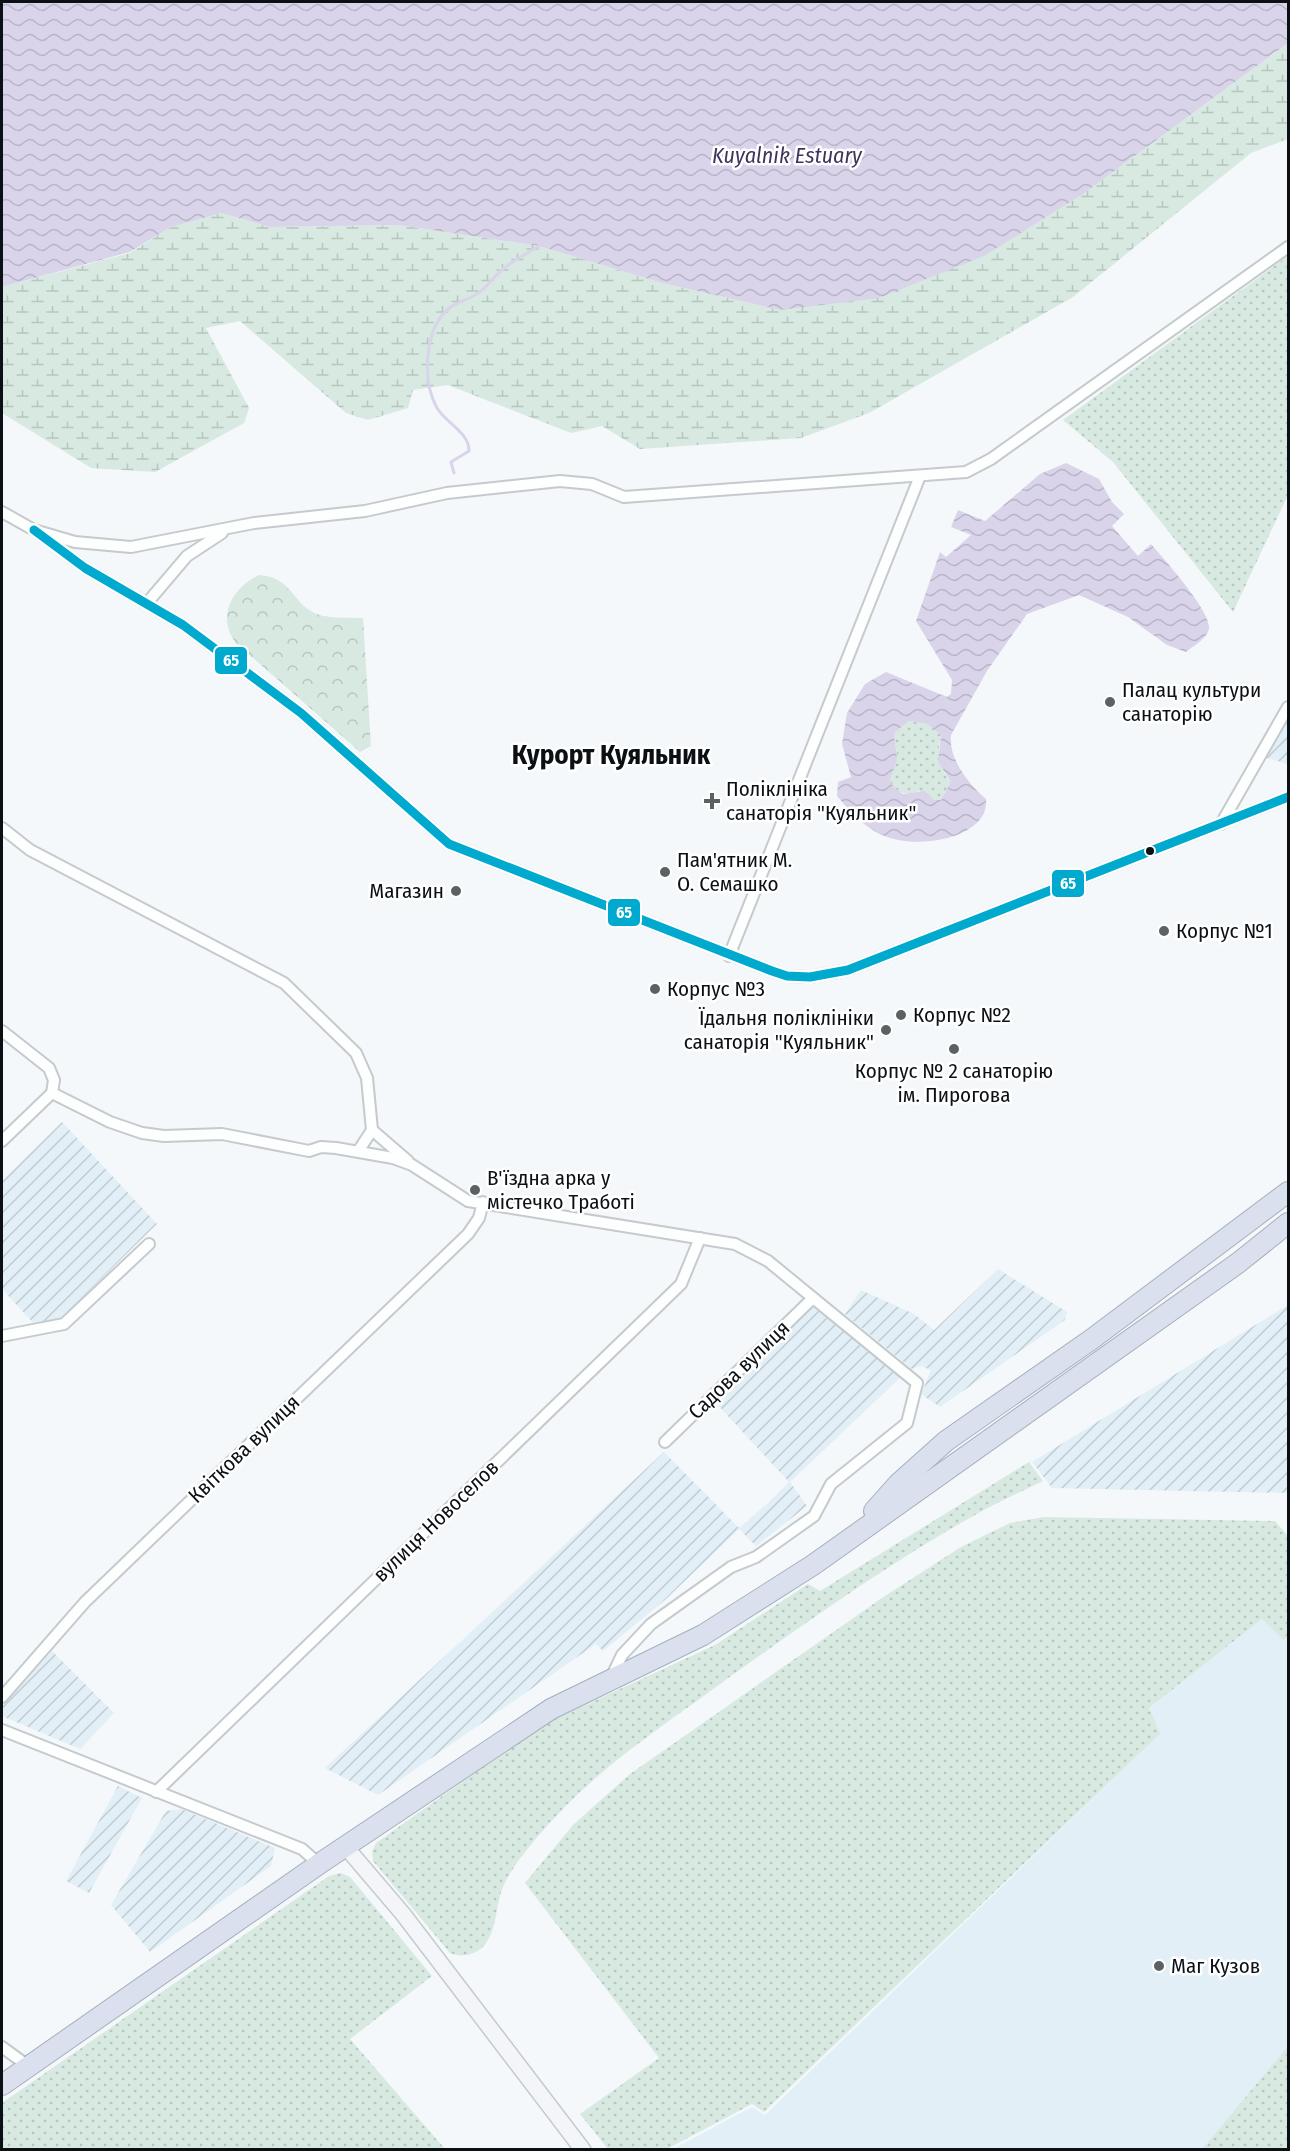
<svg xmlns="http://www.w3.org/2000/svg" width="1290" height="2151" font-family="'Fira Sans Condensed',sans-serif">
  <defs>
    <pattern id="industrial-furrows" width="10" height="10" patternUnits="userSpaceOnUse" patternTransform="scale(1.5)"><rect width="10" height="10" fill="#e2eff6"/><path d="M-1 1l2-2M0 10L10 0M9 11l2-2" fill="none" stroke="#c1ccd2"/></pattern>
    <pattern id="grass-dots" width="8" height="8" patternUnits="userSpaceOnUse" patternTransform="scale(1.5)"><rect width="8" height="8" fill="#d7e9e1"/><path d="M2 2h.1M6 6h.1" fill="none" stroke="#b7c7c0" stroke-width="1.8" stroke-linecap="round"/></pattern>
    <pattern id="wetland-marsh" width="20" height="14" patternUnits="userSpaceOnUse" patternTransform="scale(1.5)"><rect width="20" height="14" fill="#d7e9e1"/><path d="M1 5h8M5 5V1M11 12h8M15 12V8" fill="none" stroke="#b7c7c0"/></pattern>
    <pattern id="park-crowns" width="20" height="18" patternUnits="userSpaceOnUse" patternTransform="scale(1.5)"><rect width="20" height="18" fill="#d7e9e1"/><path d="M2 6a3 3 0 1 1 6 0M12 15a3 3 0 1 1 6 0" fill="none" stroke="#b7c7c0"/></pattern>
    <pattern id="water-waves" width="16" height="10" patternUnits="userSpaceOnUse" patternTransform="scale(1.5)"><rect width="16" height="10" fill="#d9d4ea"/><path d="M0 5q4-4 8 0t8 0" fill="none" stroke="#b9b5c8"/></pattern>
  </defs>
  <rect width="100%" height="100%" fill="#f4f8fa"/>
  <polygon fill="#e2eff6" points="1262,1619 1283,1640 1288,1637 1288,2046 1202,2149 671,2150 752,2107 765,2115 1159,1735 1149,1708"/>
  <g fill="url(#industrial-furrows)">
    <polygon points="1288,719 1288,764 1266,758"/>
    <polygon points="62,1122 157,1224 58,1321 36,1326 2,1289 2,1181"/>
    <polygon points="998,1269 1067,1312 1065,1320 940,1407 921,1394 931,1370 921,1366 912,1369 845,1314 861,1290 914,1314 934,1330"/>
    <polygon points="815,1305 902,1376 790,1482 807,1506 756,1546 739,1529 665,1600 603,1651 596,1644 378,1795 325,1768 664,1452 739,1528 767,1504 789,1482 716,1403"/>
    <polygon points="1288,1305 1288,1493 1052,1488 1032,1462"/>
    <polygon points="52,1651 114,1713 80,1749 2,1716 2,1706"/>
    <polygon points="118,1786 142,1798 89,1893 66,1881"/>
    <polygon points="181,1809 275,1848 271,1866 150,1952 111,1905 166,1811"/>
  </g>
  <g fill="url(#grass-dots)">
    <polygon points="1288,256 1288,495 1233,612 1113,462 1063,420"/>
    <path d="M909 721 927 724 941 735C937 753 938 768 951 782L941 800H934L919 791C909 796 891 794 889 778 889 771 896 763 897 756 897 748 893 740 895 732Z"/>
    <path d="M1029 1462 1043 1481C1023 1491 1002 1500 982 1511 892 1561 808 1621 724 1681 674 1718 622 1752 577 1795 556 1815 514 1860 503 1887 496 1903 497 1928 486 1943 477 1955 463 1958 450 1953L373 1861 372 1851 376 1843 542 1725 715 1645 808 1584 820 1591Z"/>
    <polygon points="1043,1517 1275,1521 1288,1536 1288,1637 1283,1640 1262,1619 1149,1708 1160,1734 764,2112 752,2104 667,2149 608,2149 580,2114 659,2058 525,1883 573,1825 630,1774 885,1596 961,1547 1010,1523"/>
    <polygon points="341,1873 350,1877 432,1976 350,2039 445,2149 2,2149 2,2103 329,1876"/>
    <polygon points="1288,2046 1288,2149 1202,2149"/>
  </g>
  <polygon fill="url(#wetland-marsh)" points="1288,43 1288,139 1251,153 1073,297 869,413 801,438 640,449 602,426 571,433 448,385 413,390 408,408 368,420 346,413 240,321 206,328 249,408 244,423 155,472 91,468 2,413 2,287 130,253 169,228 221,213 270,227 399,225 539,246 662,283 780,310 1086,192"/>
  <path fill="url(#park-crowns)" d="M259 575C294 577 292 607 320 615 332 619 350 617 363 618L371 746 360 752 236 643C216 617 232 588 259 575Z"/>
  <g fill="url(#water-waves)" fill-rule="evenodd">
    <polygon points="2,2 1288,2 1288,43 1086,192 984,256 879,298 780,310 662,283 539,246 399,225 270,227 221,213 169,228 130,252 2,287"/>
    <path d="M1066 463 1099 479 1112 502 1124 514 1112 526 1138 556 1151 544C1163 558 1212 612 1209 629 1207 639 1193 646 1186 652L1167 645 1128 617 1079 595 1027 614 987 671 951 735C948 758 969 785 986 799 986 802 986 809 984 813 970 842 914 847 887 837 867 830 850 812 837 796L838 782 851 777 842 744 847 713 865 684 886 672 947 697 951 694 952 680 916 621 940 552 946 557 971 535 951 527 958 510 985 521 1040 474ZM909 721 927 724 941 735 938 762 951 782 941 800H934L925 791 903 794C880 778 895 777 897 757 897 748 893 740 895 732Z"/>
  </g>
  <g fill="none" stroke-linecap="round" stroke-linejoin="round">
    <path stroke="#d9d4ea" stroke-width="3" d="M454 473 451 462 469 451C469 432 446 423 437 408 422 381 424 330 448 309 458 301 472 299 481 291 489 284 495 275 504 268 515 260 527 253 539 246"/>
    <g stroke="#c5cacd" stroke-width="14">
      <g id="street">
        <polyline points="2,512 34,530 75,542 131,547 254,523 365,511 447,493 560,481 592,484 624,497 966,472 991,459 1288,247"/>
        <polyline points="34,530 85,568 183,625 301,713 449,844 772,971 787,976 810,977 848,970 1288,797"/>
        <polyline points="147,603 187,556 222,533"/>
        <polyline points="1221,824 1288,707"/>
        <polyline points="2,828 30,850 284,983 356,1053 367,1078 372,1130 408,1161"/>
        <polyline points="729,956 920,476"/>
        <polyline points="2,1031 49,1068 54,1080 52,1093 2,1141"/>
        <polyline points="52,1093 110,1122 142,1133 164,1136 222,1134 309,1151 321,1147 336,1148 393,1158 412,1165 468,1201 735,1244 768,1261 917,1383 907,1423 831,1484 814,1516 756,1557 731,1567 651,1624 622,1655 611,1678"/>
        <polyline points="359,1150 372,1130"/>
        <polyline points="2,1336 64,1324 149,1244"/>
        <polyline points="665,1442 813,1298"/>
        <polyline points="2,1697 85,1602 468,1234 479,1218 483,1202"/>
        <polyline points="2,1730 302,1849 319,1864"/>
        <polyline points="156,1792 681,1284 700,1238"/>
        <polyline points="2,2047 28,2066"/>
      </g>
    </g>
    <g stroke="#c5cacd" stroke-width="18">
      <polyline id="secondary" points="345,1846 403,1914 583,2150"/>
    </g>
    <g stroke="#a6afbd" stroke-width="22">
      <g id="highway">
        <polyline points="874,1511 898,1484 946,1441 1092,1339 1288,1192"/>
        <polyline points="2,2085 319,1864 551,1709 703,1635 813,1565 1238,1263 1288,1223"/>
      </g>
    </g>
    <use href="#street" stroke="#fdfefe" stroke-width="10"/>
    <use href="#secondary" stroke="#f3f5f9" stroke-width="15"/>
    <use href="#highway" stroke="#dae0ed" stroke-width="20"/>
    <g stroke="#fff" stroke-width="14">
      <polyline id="bus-1" points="34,530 85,568 183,625 301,713 449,844 772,971 787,976 810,977 848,970 1288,797"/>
    </g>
    <use href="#bus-1" stroke="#00a9ce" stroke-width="9"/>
  </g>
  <g fill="#5c6164" stroke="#fff" stroke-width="2">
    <circle cx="1110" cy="702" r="6"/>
    <path d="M709 792h6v6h6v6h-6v6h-6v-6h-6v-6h6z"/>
    <circle cx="665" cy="872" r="6"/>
    <circle cx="456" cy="891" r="6"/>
    <circle cx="1164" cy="931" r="6"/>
    <circle cx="655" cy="989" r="6"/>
    <circle cx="901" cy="1015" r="6"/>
    <circle cx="886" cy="1030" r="6"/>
    <circle cx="954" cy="1049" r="6"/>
    <circle cx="475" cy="1190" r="6"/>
    <circle cx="1159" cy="1966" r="6"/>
  </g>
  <circle fill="#0a1014" stroke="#fff" stroke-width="2" cx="1150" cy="851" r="5"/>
  <g text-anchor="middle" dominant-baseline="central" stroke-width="5" stroke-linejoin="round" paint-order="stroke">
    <g font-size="21" fill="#0a1014" stroke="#fff" text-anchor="start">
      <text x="1122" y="690">Палац культури<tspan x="1122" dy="24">санаторію</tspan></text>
      <text x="726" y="789">Поліклініка<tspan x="726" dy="24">санаторія "Куяльник"</tspan></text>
      <text x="677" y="860">Пам'ятник М.<tspan x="677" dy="24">О. Семашко</tspan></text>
      <text x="444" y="891" text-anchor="end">Магазин</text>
      <text x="1176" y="931">Корпус №1</text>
      <text x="667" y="989">Корпус №3</text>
      <text x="913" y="1015">Корпус №2</text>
      <text x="874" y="1018" text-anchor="end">Їдальня поліклініки<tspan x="874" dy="24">санаторія "Куяльник"</tspan></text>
      <text x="954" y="1071" text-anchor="middle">Корпус № 2 санаторію<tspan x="954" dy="24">ім. Пирогова</tspan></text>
      <text x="487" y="1178">В'їздна арка у<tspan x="487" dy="24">містечко Тработі</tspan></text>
      <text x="1171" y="1966">Маг Кузов</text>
    </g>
    <g font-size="21" fill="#0a1014" stroke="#fff">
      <text transform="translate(739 1370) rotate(-44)">Садова вулиця</text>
      <text transform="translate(244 1449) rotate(-44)">Квіткова вулиця</text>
      <text transform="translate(436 1521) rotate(-44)">вулиця Новоселов</text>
    </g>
    <g font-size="22" font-style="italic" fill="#42335e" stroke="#fff">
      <text x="787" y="155">Kuyalnik Estuary</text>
    </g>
    <g font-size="27" font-weight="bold" fill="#0a1014" stroke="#fff">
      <text x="611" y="755">Курорт Куяльник</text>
    </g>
  </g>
  <g stroke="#fff" stroke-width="2">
    <rect x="214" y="646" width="34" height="29" rx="6" fill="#00a9ce"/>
    <rect x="1051" y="869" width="34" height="29" rx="6" fill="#00a9ce"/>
    <rect x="607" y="898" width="34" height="29" rx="6" fill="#00a9ce"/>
  </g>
  <g font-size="16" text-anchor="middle" font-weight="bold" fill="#fff">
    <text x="231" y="666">65</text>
    <text x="1068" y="889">65</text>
    <text x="624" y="918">65</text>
  </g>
  <rect width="1290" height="2151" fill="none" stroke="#0a1014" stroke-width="6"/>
</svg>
